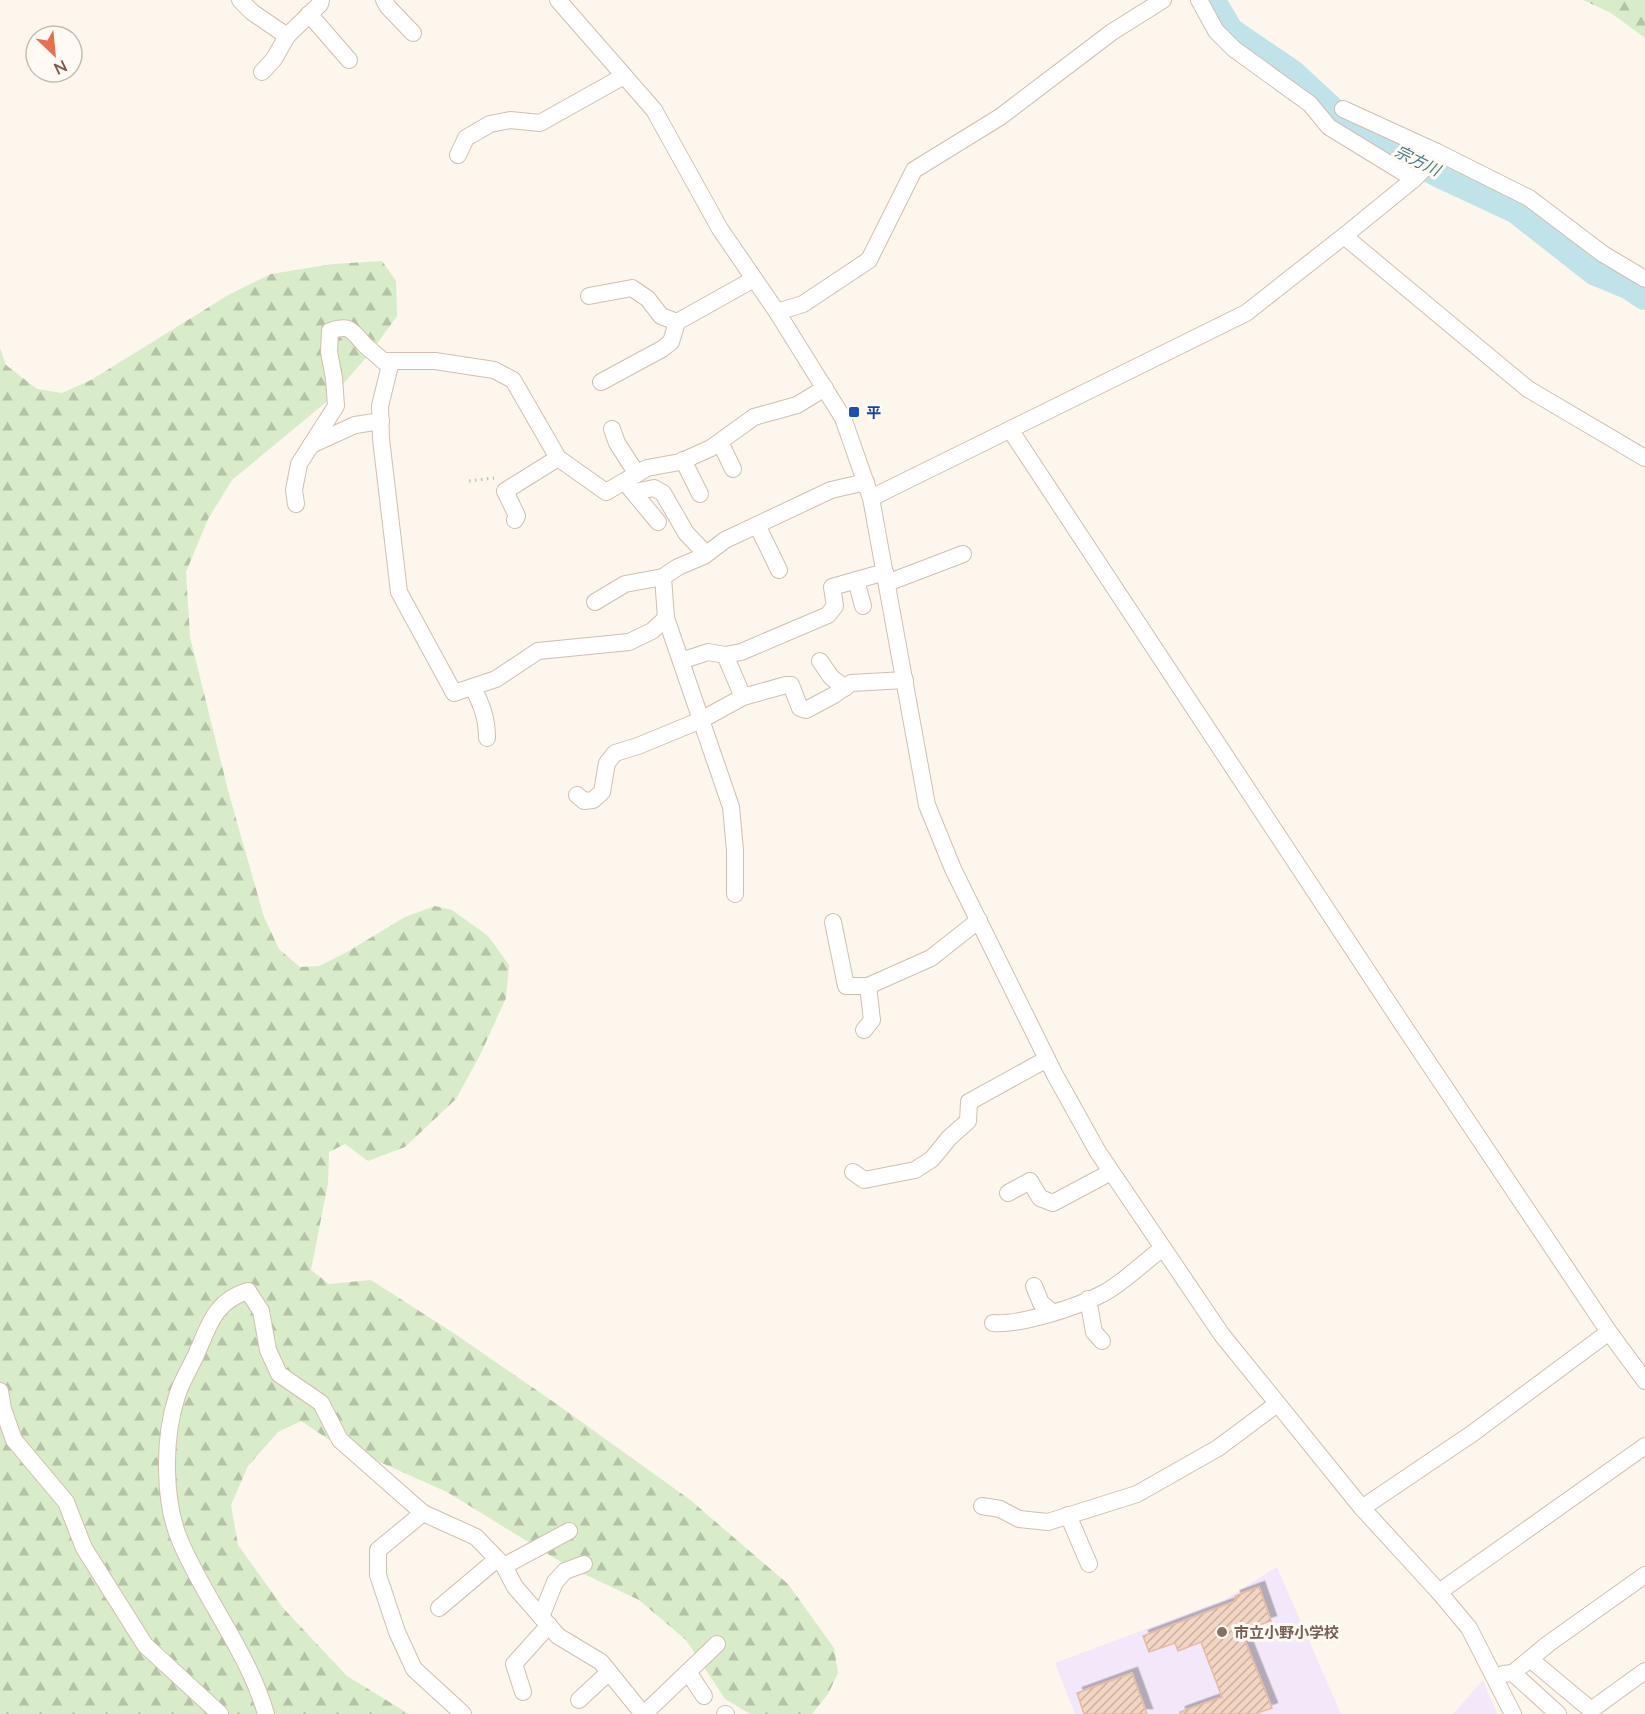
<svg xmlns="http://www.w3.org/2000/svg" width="1645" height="1714" font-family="Lato,'Noto Sans JP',sans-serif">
  <defs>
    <pattern id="forest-firs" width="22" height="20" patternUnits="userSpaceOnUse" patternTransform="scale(1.5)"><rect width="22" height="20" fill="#d8ecc9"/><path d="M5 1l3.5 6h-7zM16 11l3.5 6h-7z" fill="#b4c2a5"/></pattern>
    <pattern id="building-hatch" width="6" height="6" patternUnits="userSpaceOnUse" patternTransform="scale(1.5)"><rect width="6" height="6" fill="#f3d5c3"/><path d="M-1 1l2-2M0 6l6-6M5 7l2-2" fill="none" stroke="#cab0a1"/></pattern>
    <filter id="shadow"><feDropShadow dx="5.5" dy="-5.5" stdDeviation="0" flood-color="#0004"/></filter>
  </defs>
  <rect width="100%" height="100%" fill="#fdf6ec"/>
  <g fill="#f3e8fa">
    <polygon points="1277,1567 1341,1714 1075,1714 1055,1663 1224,1600"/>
    <polygon points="1483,1680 1497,1714 1453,1714"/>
  </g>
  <g fill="url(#forest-firs)">
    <polygon points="1583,0 1645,0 1645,38 1611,13"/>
    <polygon points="382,261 396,281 397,316 371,352 330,399 232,480 208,519 186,572 190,637 229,794 264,917 279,949 300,967 319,966 347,952 405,917 435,906 452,910 488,936 509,965 506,998 481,1053 456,1099 405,1147 368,1161 345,1144 329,1152 328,1183 311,1270 329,1284 371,1280 455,1334 558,1405 689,1499 788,1584 834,1648 838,1673 828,1694 812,1714 750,1714 725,1699 686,1640 639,1600 569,1567 447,1492 328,1439 301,1421 278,1432 248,1466 231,1505 238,1545 284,1609 347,1676 409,1714 0,1714 0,348 6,365 37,389 62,393 91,380 230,294 271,274 333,264"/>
  </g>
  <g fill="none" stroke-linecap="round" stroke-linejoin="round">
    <polyline stroke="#bfe3e8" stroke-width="30" points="1210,0 1229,32 1292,75 1345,124 1442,174 1517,209 1596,271 1630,285 1645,295"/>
  </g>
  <g fill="url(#building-hatch)" stroke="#e6bba3" stroke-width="1.5" filter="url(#shadow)">
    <polygon points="1259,1587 1271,1621 1241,1631 1272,1708 1255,1714 1180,1714 1180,1712 1222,1697 1201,1642 1178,1651 1175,1643 1149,1652 1143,1636 1236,1601 1235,1596"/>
    <polygon points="1132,1673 1147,1714 1084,1714 1077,1693"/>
  </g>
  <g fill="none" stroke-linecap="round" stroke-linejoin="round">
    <g stroke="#d1beb0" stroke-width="18">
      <g id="minor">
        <polyline points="240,0 252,12 287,36 320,4 321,0"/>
        <polyline points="384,0 388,7 413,33"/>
        <polyline points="558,0 654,110 720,229 777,312 843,418 871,498 927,805 953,869 1055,1075 1098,1152 1222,1335 1362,1508 1439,1592 1469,1628 1513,1714"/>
        <polyline points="1199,0 1216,31 1234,49 1310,104 1329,127 1414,179"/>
        <polyline points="309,14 349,60"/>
        <polyline points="262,72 274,59 287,36"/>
        <polyline points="1343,109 1437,152 1529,198 1603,254 1645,279"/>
        <polyline points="458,155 466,138 490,124 510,120 540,123 624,76"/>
        <polyline points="1344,236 1528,389 1645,458"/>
        <polyline points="589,296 632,288 648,299 661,316 677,322"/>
        <polyline points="777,312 803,304 869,260 914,170 1000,117 1112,32 1163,0"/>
        <polyline points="391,361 380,406 381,439 399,592 454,693 496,679 538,651 629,642 652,631 666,618 663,577 678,567 704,556 725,540 831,490 866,482"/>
        <polyline points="601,382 662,349 671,342 677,322 754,279"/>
        <polyline points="612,429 617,443 637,474"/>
        <polyline points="1011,431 1401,1022 1609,1332 1473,1433 1362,1508"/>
        <polyline points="720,442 733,469"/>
        <polyline points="311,445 355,425 381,421"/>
        <polyline points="683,460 700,494"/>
        <polyline points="629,487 658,522"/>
        <polyline points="634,492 654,488 663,493 686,533 706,554"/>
        <polyline points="871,498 1246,313 1344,236 1414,179 1434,159 1437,152"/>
        <path d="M296 504 294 490 299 464 336 406 334 378 329 352 330 331C350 324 351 330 364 344 370 350 377 355 383 361H435L494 370 513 380 558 458 606 492 647 468 680 462 711 448 754 417 797 405 825 388"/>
        <polyline points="515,520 517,516 505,491 558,458"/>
        <polyline points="757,525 779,570"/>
        <polyline points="856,580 863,606"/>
        <polyline points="887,583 963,554"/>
        <polyline points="595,602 625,584 663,577"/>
        <polyline points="666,618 731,807 735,850 735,894"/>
        <polyline points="725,655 743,697"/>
        <polyline points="681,661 708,652 725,655 741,652 828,615 835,606 832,587 885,572"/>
        <polyline points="820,661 831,677 845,688"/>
        <path d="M473 688C482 705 487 719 487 738"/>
        <polyline points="577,795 584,801 593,800 602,792 607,763 615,753 638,746 701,720 743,697 786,685 791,685 800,708 806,710 834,695 851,683 905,680"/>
        <polyline points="833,922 846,986 868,986 931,958 979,920"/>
        <polyline points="864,1030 872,1020 868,986"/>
        <polyline points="853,1172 864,1180 915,1170 932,1159 949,1138 968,1121 969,1102 1047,1059"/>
        <polyline points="1008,1193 1030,1181 1040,1198 1053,1203 1111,1172"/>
        <polyline points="1034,1286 1041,1303 1052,1312"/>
        <polyline points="1088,1299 1094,1332 1102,1341"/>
        <path d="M993 1323C1021 1325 1078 1307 1104 1293 1123 1283 1145 1261 1163 1248"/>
        <polyline points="1609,1332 1645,1381"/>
        <polyline points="0,1391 3,1409 14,1440 66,1502 84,1548 145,1645 220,1714"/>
        <polyline points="982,1506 1000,1509 1019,1519 1048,1522 1137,1494 1218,1448 1277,1404"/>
        <polyline points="423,1513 378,1550 378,1575 397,1632 414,1669 463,1714"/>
        <polyline points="1068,1515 1089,1564"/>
        <polyline points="504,1566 569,1531"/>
        <polyline points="1439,1592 1645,1446"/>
        <polyline points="439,1608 497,1559"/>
        <polyline points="541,1617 555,1582 565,1571 584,1564"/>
        <polyline points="1530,1659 1591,1710 1645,1671"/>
        <polyline points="688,1672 704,1696"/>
        <polyline points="1513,1673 1548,1644 1645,1575"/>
        <polyline points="1503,1674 1513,1673 1558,1714"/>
        <polyline points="523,1692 514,1664 549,1625"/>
        <polyline points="579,1700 609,1672"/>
        <path d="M266 1714C248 1652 206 1601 181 1543 163 1503 163 1438 177 1396 181 1382 190 1368 196 1355 209 1326 214 1301 248 1291L261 1311 268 1350 279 1374 321 1403 340 1440 423 1513 476 1537 504 1566 515 1587 558 1636 601 1662 643 1714"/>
        <polyline points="644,1714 717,1644"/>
        <polyline points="725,1714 726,1714"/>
      </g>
    </g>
    <polyline stroke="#d9b8a5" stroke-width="3" stroke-dasharray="1.5 4.5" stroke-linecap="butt" points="469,481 494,478"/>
    <use href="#minor" stroke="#fff" stroke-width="16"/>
  </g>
  <rect fill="#1a4fb4" stroke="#fffaf3" stroke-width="2" x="848" y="406" width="12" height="12" rx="3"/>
  <circle fill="#8d6e63" stroke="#fffaf3" stroke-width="2" cx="1222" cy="1632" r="6"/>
  <g text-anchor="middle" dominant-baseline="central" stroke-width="6" stroke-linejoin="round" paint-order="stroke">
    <g font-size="15" font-weight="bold" fill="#164399" stroke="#fffaf3" text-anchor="start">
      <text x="866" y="412">平</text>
    </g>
    <g font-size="15" font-weight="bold" fill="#785e54" stroke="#fffaf3" text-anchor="start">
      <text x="1234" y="1632">市立小野小学校</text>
    </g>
    <g font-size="16" font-style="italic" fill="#437c86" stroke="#fffaf3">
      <text transform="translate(1418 160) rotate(26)">宗方川</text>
    </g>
  </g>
  <g transform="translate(54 54) rotate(154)"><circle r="28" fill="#fffaf3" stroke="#cabbb1" stroke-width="1.5"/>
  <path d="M0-4.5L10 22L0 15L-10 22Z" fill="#e76f51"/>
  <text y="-9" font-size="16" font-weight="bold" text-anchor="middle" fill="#7a5c4d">N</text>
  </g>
</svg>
